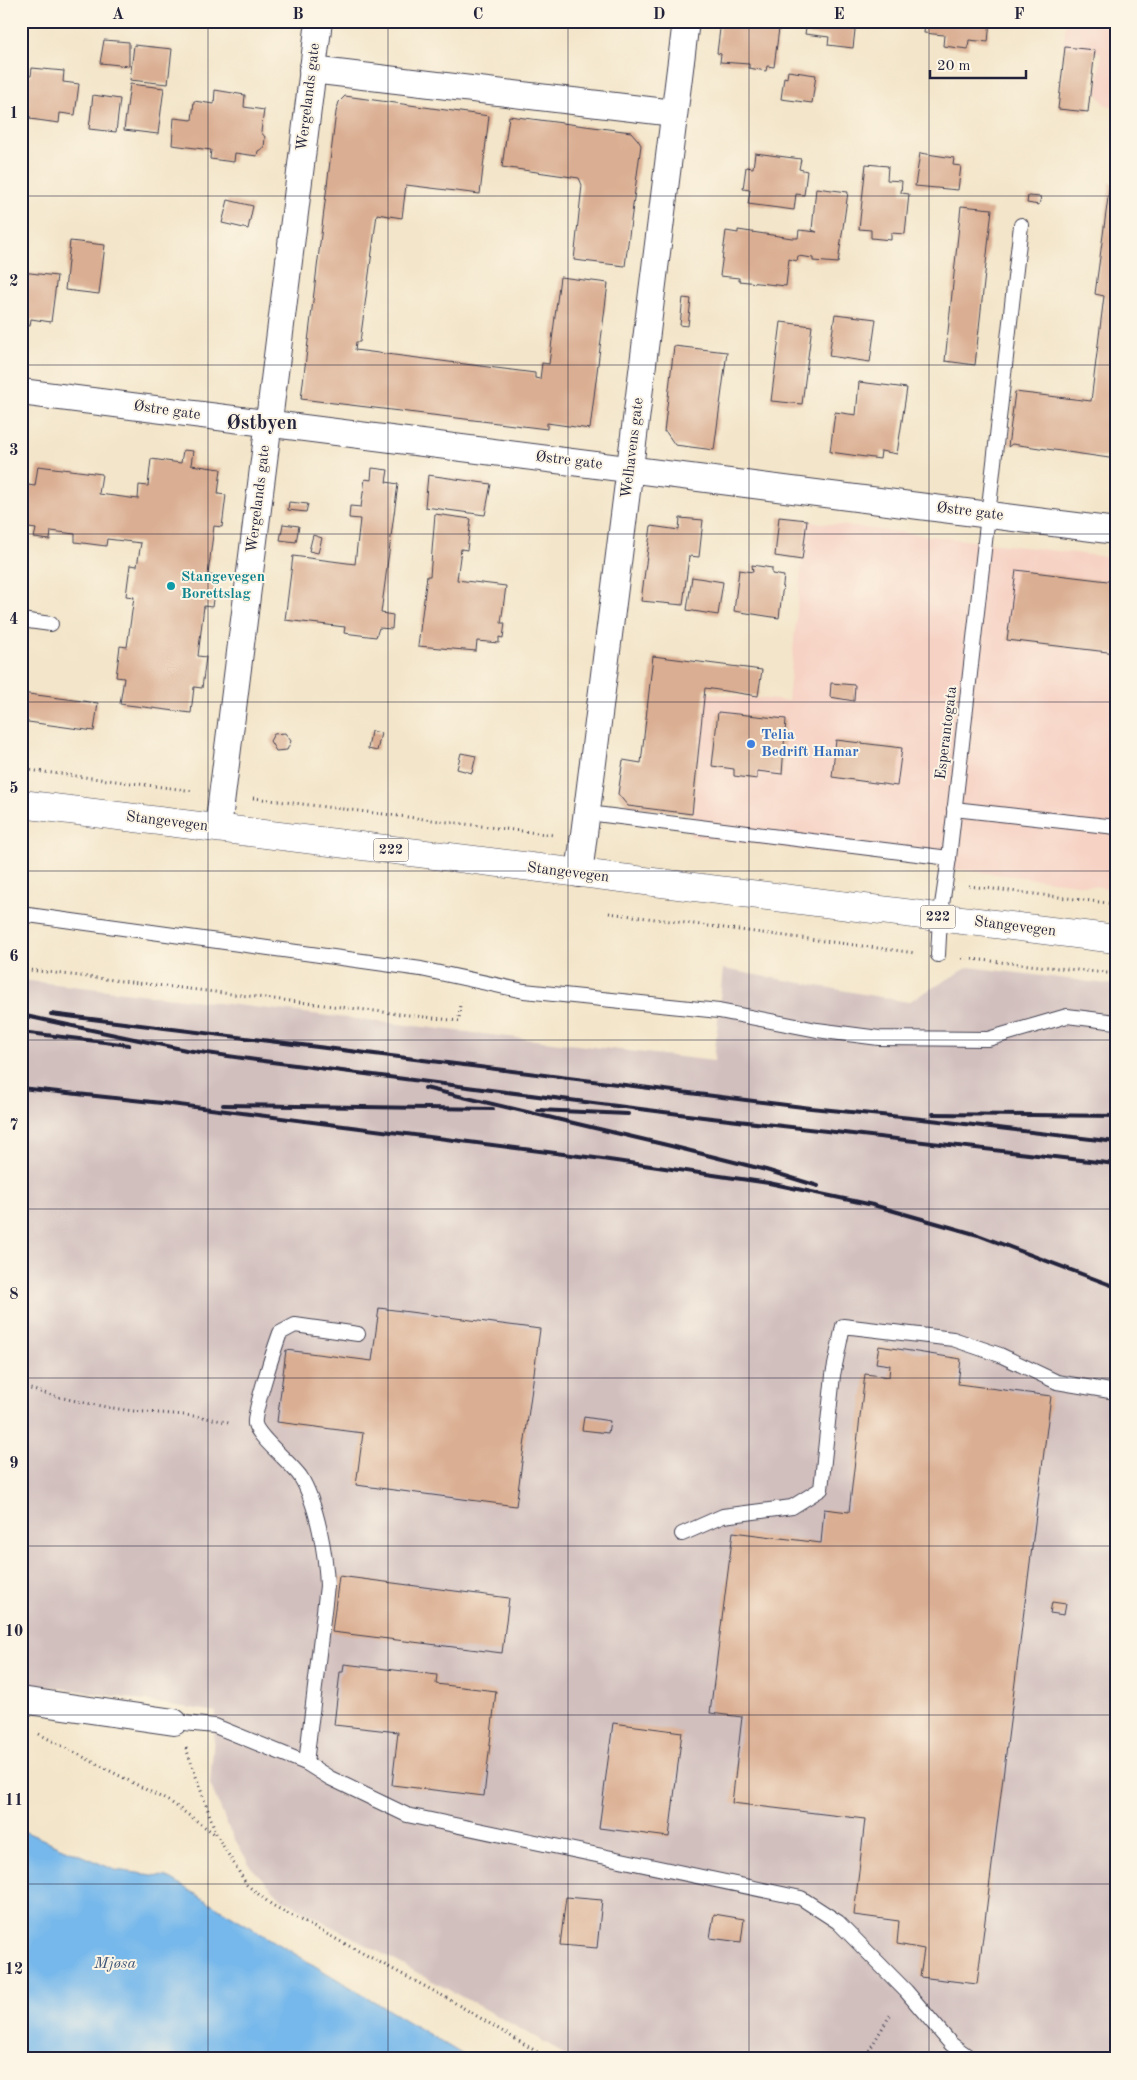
<svg xmlns="http://www.w3.org/2000/svg" width="1137" height="2080" font-family="'Old Standard TT',serif">
  <rect width="100%" height="100%" fill="#fcf5e5"/>
  <filter id="ink" filterUnits="userSpaceOnUse"><feTurbulence type="fractalNoise" baseFrequency=".02" numOctaves="2"/><feDisplacementMap in="SourceGraphic" scale="10" xChannelSelector="R" yChannelSelector="G"/><feConvolveMatrix kernelMatrix="1 2 1 2 8 2 1 2 1" color-interpolation-filters="sRGB"/></filter>
  <filter id="wash" filterUnits="userSpaceOnUse"><feTurbulence type="fractalNoise" baseFrequency=".0096" numOctaves="4" result="noise"/><feDisplacementMap in="SourceGraphic" scale="20" xChannelSelector="R" yChannelSelector="G"/><feGaussianBlur stdDeviation="1.12" result="paint"/><feColorMatrix in="noise" values="0 0 0 0 0 0 0 0 0 0 0 0 0 0 0 0 0 1.4 0 .05"/><feComposite in="paint" operator="in"/></filter>
  <g filter="url(#wash)">
    <rect width="100%" height="100%" fill="#f3e5c9"/>
    <g fill="#f6d2c4">
      <polygon points="1066,21 1116,21 1116,108 1104,104 1097,93 1101,53 1063,47"/>
      <polygon points="806,521 1116,558 1116,889 690,836 706,693 788,701"/>
    </g>
    <polygon fill="#d1bfbe" points="969,967 1116,985 1116,2059 568,2059 550,2045 282,1899 251,1867 229,1829 210,1784 216,1712 21,1682 21,980 714,1061 723,969 908,1002"/>
    <polygon fill="#76b8eb" stroke="#4c6d93" points="21,1830 115,1870 167,1877 470,2059 21,2059"/>
    <g id="blocks">
      <g fill="#daae92">
        <polygon points="721,21 780,21 774,67 767,66 766,71 749,68 749,64 720,62 721,54 717,53"/>
        <polygon points="807,21 856,21 853,48 828,45 829,37 805,34"/>
        <polygon points="925,21 990,21 988,42 969,40 968,49 943,46 944,35 924,33"/>
        <polygon points="104,40 129,42 129,66 100,63"/>
        <polygon points="134,45 172,49 168,84 130,80"/>
        <polygon points="1065,47 1095,50 1088,112 1058,109"/>
        <polygon points="32,68 64,71 63,82 79,84 75,115 60,113 59,123 30,119 31,117 21,115 21,75 31,76"/>
        <polygon points="788,71 816,75 812,103 781,99 784,77 787,78"/>
        <polygon points="130,84 164,88 158,134 124,130"/>
        <polygon points="215,90 245,95 244,107 264,110 261,132 265,137 264,148 258,151 257,156 235,153 234,162 210,159 211,150 172,145 174,118 192,120 194,101 214,104"/>
        <polygon points="93,95 120,99 116,132 89,129"/>
        <polygon points="345,96 489,116 480,194 406,185 402,218 377,214 360,342 356,342 355,350 535,373 535,378 540,379 542,363 549,364 560,277 608,283 590,429 547,423 547,429 301,399 336,112 339,102"/>
        <polygon points="509,116 631,132 638,140 641,145 625,266 574,260 582,185 579,178 502,167"/>
        <polygon points="755,153 801,159 799,169 807,171 804,195 796,194 794,210 748,204 750,190 743,189 746,167 753,168"/>
        <polygon points="920,153 954,158 953,165 961,166 958,190 915,186"/>
        <polygon points="866,164 888,166 887,180 902,181 901,193 909,194 905,234 891,233 891,240 871,238 871,230 859,229"/>
        <polygon points="1110,183 1116,184 1116,459 1012,444 1008,447 1015,392 1091,401 1104,296 1095,294"/>
        <polygon points="816,188 848,192 838,263 813,261 813,258 798,256 797,261 789,259 786,286 739,281 739,278 720,276 726,231 738,233 738,230 792,238 798,238 799,230 817,232 812,230"/>
        <polygon points="1028,196 1041,197 1039,205 1027,203"/>
        <polygon points="228,200 253,206 248,229 222,223"/>
        <polygon points="961,206 992,209 975,365 945,361"/>
        <polygon points="70,241 105,245 99,294 65,290"/>
        <polygon points="21,272 57,276 51,322 31,319 30,326 21,325"/>
        <polygon points="683,298 691,299 688,326 680,325"/>
        <polygon points="835,314 876,319 870,362 829,356"/>
        <polygon points="781,322 812,326 802,404 771,401"/>
        <polygon points="674,346 727,352 714,450 675,445 666,432 664,432"/>
        <polygon points="859,382 907,388 897,454 881,451 880,459 830,452 835,412 856,415"/>
        <polygon points="183,450 193,451 191,465 221,469 218,494 226,495 222,527 214,526 208,575 216,576 212,607 204,606 198,656 206,657 202,688 194,687 191,713 120,704 124,678 116,677 120,646 127,647 134,597 126,596 130,565 137,566 141,543 107,539 106,546 75,542 75,534 51,531 50,540 34,538 36,529 21,527 21,484 35,486 38,466 102,474 99,494 138,499 139,485 148,486 151,459 181,463"/>
        <polygon points="372,468 388,470 386,482 398,484 381,613 393,615 392,629 379,628 376,637 344,633 345,627 285,620 293,556 355,564 360,519 349,518 350,506 361,507 365,479 371,480"/>
        <polygon points="428,475 491,484 485,515 425,507"/>
        <polygon points="289,502 308,504 306,512 288,510"/>
        <polygon points="435,514 471,519 467,550 461,549 457,580 506,586 501,623 505,623 503,638 499,637 499,643 477,641 476,651 418,646 427,576 430,576"/>
        <polygon points="779,517 807,520 802,560 775,556"/>
        <polygon points="680,518 703,520 699,557 689,556 683,605 641,601 651,526 679,530"/>
        <polygon points="283,524 299,526 296,542 280,540"/>
        <polygon points="313,535 322,538 318,553 309,551"/>
        <polygon points="752,565 772,568 772,574 784,576 779,618 734,611 739,570 753,572"/>
        <polygon points="1016,570 1116,582 1116,653 1007,640"/>
        <polygon points="692,577 723,582 718,615 687,610"/>
        <polygon points="653,656 762,670 758,696 705,688 692,814 628,806 618,794 623,760 641,763"/>
        <polygon points="831,683 855,685 854,701 830,697"/>
        <polygon points="21,693 98,703 94,731 21,721"/>
        <polygon points="718,712 786,719 782,774 757,771 757,779 734,776 734,769 712,766"/>
        <polygon points="371,731 381,733 377,751 368,749"/>
        <polygon points="285,733 291,741 287,750 276,751 270,741 274,734"/>
        <polygon points="836,740 902,748 897,786 832,777"/>
        <polygon points="461,753 476,756 472,773 457,769"/>
        <polygon points="379,1308 540,1329 516,1506 356,1485 363,1433 277,1422 286,1350 372,1361"/>
        <polygon points="879,1346 961,1359 958,1384 1051,1396 977,1984 920,1977 924,1949 897,1944 899,1921 854,1915 865,1819 732,1803 742,1717 710,1713 733,1532 821,1543 824,1509 849,1512 865,1374 889,1377 890,1365 876,1363"/>
        <polygon points="584,1417 610,1421 608,1433 582,1430"/>
        <polygon points="339,1576 509,1598 502,1653 332,1632"/>
        <polygon points="1052,1602 1066,1604 1064,1615 1050,1613"/>
        <polygon points="344,1664 437,1675 436,1684 496,1691 484,1796 392,1785 398,1732 334,1725 340,1672 343,1672"/>
        <polygon points="613,1723 682,1732 669,1837 599,1828"/>
        <polygon points="566,1897 602,1900 597,1948 560,1945"/>
        <polygon points="714,1914 744,1919 741,1942 710,1938"/>
      </g>
    </g>
  </g>
  <g filter="url(#ink)">
    <use href="#blocks" fill-opacity="0" stroke="#413f50" stroke-width="1"/>
    <g fill="none" stroke-linecap="round" stroke-linejoin="round">
      <g stroke="#413f50" stroke-width="16">
        <g id="service">
          <polyline points="21,620 51,624"/>
          <polyline points="954,809 1116,827"/>
          <polyline points="588,813 949,858"/>
          <polyline points="21,914 421,969 524,991 719,1011 817,1030 879,1038 988,1039 1067,1016 1116,1022"/>
          <polyline points="938,955 940,918 949,858 1021,225"/>
          <polyline points="682,1534 723,1516 792,1507 821,1489 833,1375 843,1326 953,1339 1000,1355 1057,1382 1116,1392"/>
          <polyline points="174,1722 215,1726 306,1763 330,1778 407,1815 801,1898 838,1922 906,1991 951,2044 969,2057"/>
          <path d="M306 1763 327 1586C326 1554 317 1503 300 1476 290 1462 258 1437 255 1424 253 1413 275 1347 280 1333L295 1325 358 1334"/>
        </g>
      </g>
      <g stroke="#413f50" stroke-width="28">
        <g id="minor">
          <polyline points="312,70 674,113"/>
          <polyline points="21,392 1116,531"/>
          <polyline points="218,828 319,21"/>
          <polyline points="579,874 686,21"/>
          <polyline points="21,1700 174,1722"/>
        </g>
      </g>
      <g stroke="#413f50" stroke-width="29">
        <polyline id="primary" points="21,804 1116,939"/>
      </g>
      <g stroke="#413f50" stroke-width="3" stroke-dasharray="1 4" stroke-linecap="butt">
        <polyline points="21,769 194,791"/>
        <polyline points="253,798 554,835"/>
        <polyline points="969,886 1116,904"/>
        <polyline points="609,913 916,953"/>
        <polyline points="962,958 1116,974"/>
        <polyline points="21,969 459,1021 460,1002"/>
        <path d="M21 1386C57 1398 96 1406 133 1411 166 1414 200 1414 232 1424"/>
        <polyline points="39,1734 172,1803 216,1835"/>
        <polyline points="186,1748 217,1836 247,1885 272,1905 445,1997 549,2059"/>
        <polyline points="864,2059 892,2012"/>
      </g>
      <use href="#service" stroke="#fff" stroke-width="14"/>
      <use href="#minor" stroke="#fff" stroke-width="26"/>
      <use href="#primary" stroke="#fff" stroke-width="28"/>
      <g stroke="#22223b" stroke-width="4">
        <polyline points="51,1014 811,1108 931,1120 1116,1142"/>
        <polyline points="21,1015 186,1050 256,1060 703,1117 1116,1164"/>
        <polyline points="21,1032 129,1045"/>
        <polyline points="21,1088 171,1104 595,1158 769,1183 873,1205 978,1235 1116,1287"/>
        <polyline points="425,1088 671,1146 766,1170 818,1186"/>
        <polyline points="223,1105 493,1109"/>
        <polyline points="538,1110 628,1114"/>
        <polyline points="933,1114 1116,1116"/>
      </g>
    </g>
  </g>
  <path fill="none" stroke="#22223b" stroke-width="1" stroke-opacity="0.55" d="M208 21V2059M388 21V2059M568 21V2059M749 21V2059M929 21V2059M21 196H1116M21 365H1116M21 534H1116M21 702H1116M21 871H1116M21 1040H1116M21 1209H1116M21 1378H1116M21 1546H1116M21 1715H1116M21 1884H1116"/>
  <circle fill="#0f9aa8" stroke="#fcf5e5" stroke-width="2" cx="171" cy="586" r="5"/>
  <circle fill="#3f7fe0" stroke="#fcf5e5" stroke-width="2" cx="751" cy="744" r="5"/>
  <g text-anchor="middle" dominant-baseline="central" stroke-width="4" stroke-linejoin="round" paint-order="stroke">
    <g fill="#fcf5e5" stroke="#63616e" stroke-width="1">
      <rect x="373.5" y="838.5" width="35" height="23" rx="4"/>
      <rect x="920.5" y="905.5" width="35" height="23" rx="4"/>
    </g>
    <g font-size="14" font-weight="bold" fill="#22223b">
      <text x="391" y="850">222</text>
      <text x="938" y="917">222</text>
    </g>
    <g font-size="15" fill="#22223b" stroke="#fcf5e5">
      <text transform="translate(309 97) rotate(-83)">Wergelands gate</text>
      <text transform="translate(167 411) rotate(8)">Østre gate</text>
      <text transform="translate(633 448) rotate(-83)">Welhavens gate</text>
      <text transform="translate(569 461) rotate(7)">Østre gate</text>
      <text transform="translate(259 499) rotate(-83)">Wergelands gate</text>
      <text transform="translate(970 512) rotate(7)">Østre gate</text>
      <text transform="translate(947 733) rotate(-83)">Esperantogata</text>
      <text transform="translate(167 822) rotate(7)">Stangevegen</text>
      <text transform="translate(568 873) rotate(7)">Stangevegen</text>
      <text transform="translate(1015 927) rotate(7)">Stangevegen</text>
    </g>
    <g font-size="15" font-weight="bold" fill="#0d838f" stroke="#fcf5e5" text-anchor="start">
      <text x="181" y="577">Stangevegen<tspan x="181" dy="17">Borettslag</tspan></text>
    </g>
    <g font-size="15" font-weight="bold" fill="#366cbe" stroke="#fcf5e5" text-anchor="start">
      <text x="761" y="735">Telia<tspan x="761" dy="17">Bedrift Hamar</tspan></text>
    </g>
    <g font-size="16" font-style="italic" fill="#3f5679" stroke="#fcf5e5">
      <text x="115" y="1964">Mjøsa</text>
    </g>
    <g font-size="20" font-weight="bold" fill="#22223b" stroke="#fcf5e5">
      <text x="262" y="424">Østbyen</text>
    </g>
  </g>
  <rect width="1137" height="2080" fill="none" stroke="#fcf5e5" stroke-width="55"/>
  <path d="M930 70v8h96v-8" fill="none" stroke="#22223b" stroke-width="2.5"/>
  <text x="937" y="70" font-size="15" fill="#22223b" stroke="#fcf5e5" stroke-width="4" paint-order="stroke">20 m</text>
  <rect x="28" y="28" width="1082" height="2024" fill="none" stroke="#22223b" stroke-width="2"/>
  <g font-size="16" text-anchor="middle" font-weight="bold" fill="#22223b">
    <text x="118" y="19">A</text>
    <text x="298" y="19">B</text>
    <text x="478" y="19">C</text>
    <text x="659" y="19">D</text>
    <text x="839" y="19">E</text>
    <text x="1019" y="19">F</text>
    <text x="14" y="118">1</text>
    <text x="14" y="286">2</text>
    <text x="14" y="455">3</text>
    <text x="14" y="624">4</text>
    <text x="14" y="793">5</text>
    <text x="14" y="961">6</text>
    <text x="14" y="1130">7</text>
    <text x="14" y="1299">8</text>
    <text x="14" y="1468">9</text>
    <text x="14" y="1636">10</text>
    <text x="14" y="1805">11</text>
    <text x="14" y="1974">12</text>
  </g>
</svg>
